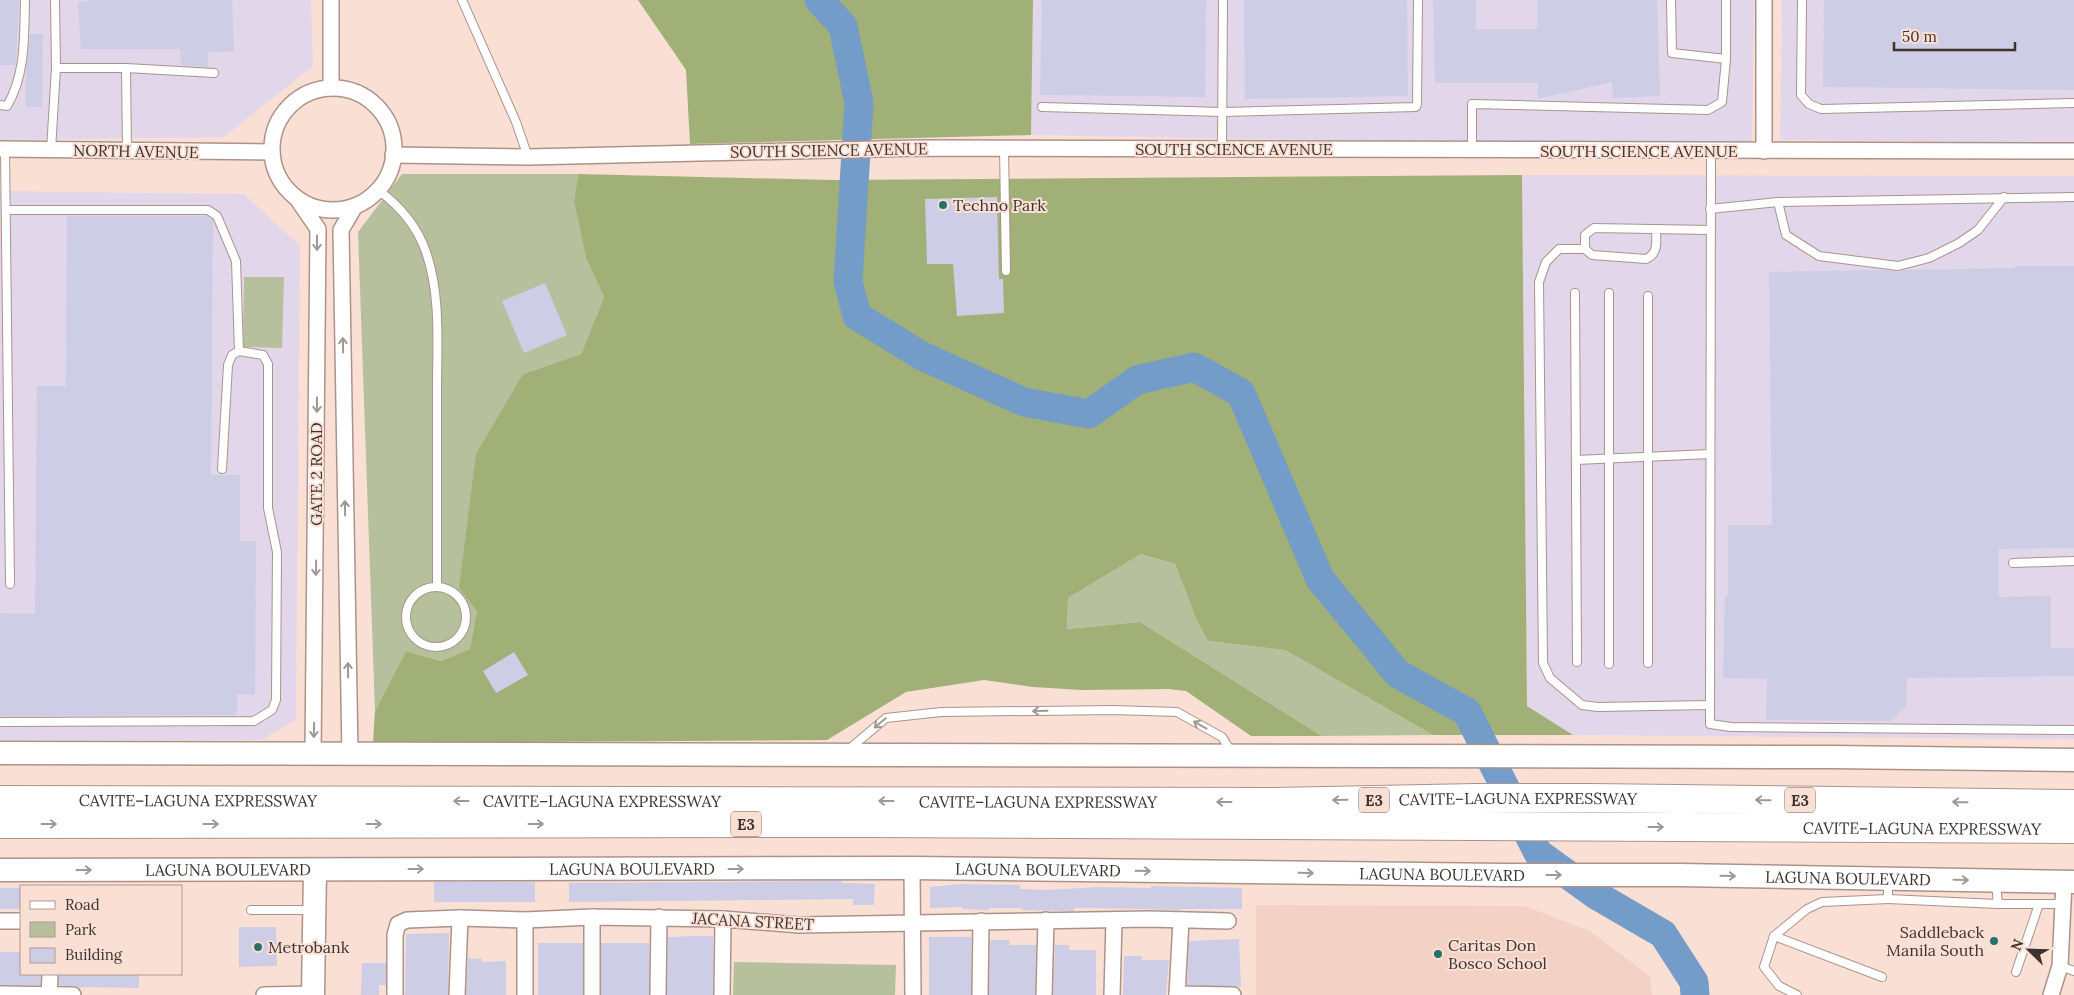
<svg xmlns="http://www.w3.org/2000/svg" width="2074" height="995" font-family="Lora,serif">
  <rect width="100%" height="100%" fill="#fadfd5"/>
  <g fill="#e2d6eb">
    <polygon points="0,0 311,0 313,66 224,137 0,140"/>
    <polygon points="1033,0 1754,0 1752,144 1424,142 1031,135"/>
    <polygon points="1782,0 2074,0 2074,143 1780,140"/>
    <polygon points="1522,175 2074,176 2074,739 1573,735 1527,706"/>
    <polygon points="0,191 244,194 300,246 296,720 262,740 0,740"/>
  </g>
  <polygon fill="#f4d1c5" points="1256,905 1524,906 1590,931 1650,976 1652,995 1256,995"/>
  <g fill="#b6c09d">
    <polygon points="402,174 578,174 574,202 586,258 604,297 581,354 523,374 470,649 441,661 406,651 375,711 358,232"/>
    <polygon points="244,277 284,277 282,348 243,347"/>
    <polygon points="1141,554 1175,564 1197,621 1208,641 1285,650 1433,735 1322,736 1140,622 1067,629 1068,598"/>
    <polygon points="734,962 896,965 895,995 733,995"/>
  </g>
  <g fill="#a1b077">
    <polygon points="638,0 1033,0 1031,135 690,144 686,70"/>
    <polygon points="578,174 832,180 1522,175 1527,706 1573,735 1433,735 1285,650 1208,641 1197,621 1175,564 1141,554 1068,598 1067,629 1140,622 1322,736 1251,736 1186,691 1169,689 1082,690 1033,687 984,680 906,692 827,740 373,743 375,711 406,651 441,661 470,649 477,611 459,588 476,454 523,374 581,354 604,297 586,258 574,202"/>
  </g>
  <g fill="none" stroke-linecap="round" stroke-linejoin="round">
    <polyline stroke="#739cc8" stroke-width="29" points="819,0 843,26 859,103 848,281 857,316 922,356 1024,402 1089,414 1137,380 1194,367 1241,393 1320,579 1398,674 1467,712 1538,853 1596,895 1663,934 1694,982 1695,995"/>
  </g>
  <g fill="#cdcee5">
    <polygon points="0,0 19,0 16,65 0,65"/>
    <polygon points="93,0 232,0 234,51 208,52 208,67 181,65 180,49 81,49 78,2"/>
    <polygon points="1042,0 1206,0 1205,97 1040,95"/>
    <polygon points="1244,0 1407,0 1408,96 1245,99"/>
    <polygon points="1433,0 1476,0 1476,29 1537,29 1537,0 1657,0 1660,96 1613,98 1612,82 1538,99 1538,83 1435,83"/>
    <polygon points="1824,0 2074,0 2074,90 1823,87"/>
    <polygon points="30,34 43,34 42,107 26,107 26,70"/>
    <polygon points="997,197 999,279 1003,279 1004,313 957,316 953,264 927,264 925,199"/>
    <polygon points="67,216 206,216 213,220 211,475 240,475 240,541 256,541 255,695 237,694 237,715 0,716 0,613 35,614 37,386 66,386"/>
    <polygon points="2015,266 2074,266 2074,548 1999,549 1999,597 2051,596 2051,648 2074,648 2074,676 1907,678 1906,706 1891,721 1766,720 1767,679 1723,678 1725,595 1728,595 1728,525 1772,525 1769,272 1885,270 1898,272 1906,270 2015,268"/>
    <polygon points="545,283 567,335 524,353 502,301"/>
    <polygon points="514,652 528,675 496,693 483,671"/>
    <polygon points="842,881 842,883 875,884 874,905 853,905 853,899 569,902 569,883"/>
    <rect x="434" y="882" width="101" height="20"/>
    <polygon points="963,884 1020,885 1020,889 1045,890 1099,887 1151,888 1151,886 1242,888 1242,909 1181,909 1181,910 1096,908 1074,908 1074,911 1071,911 1022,910 1022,908 989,908 989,910 962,909 962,907 930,908 930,887"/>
    <rect x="0" y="888" width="21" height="21"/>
    <polygon points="239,927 276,927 277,966 239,967"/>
    <polygon points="449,933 448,995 405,995 406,934"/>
    <polygon points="694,936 713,936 713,995 667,995 668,937"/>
    <rect x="929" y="937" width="42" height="58"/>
    <polygon points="1239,939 1241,987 1187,985 1189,941"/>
    <polygon points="990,940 1010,940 1009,945 1036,945 1035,995 989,995"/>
    <rect x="538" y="943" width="45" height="52"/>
    <rect x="601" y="943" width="48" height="52"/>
    <polygon points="1055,945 1069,945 1069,950 1096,950 1096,995 1053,995"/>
    <polygon points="0,952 21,952 21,974 41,974 40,985 0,985"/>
    <polygon points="1124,956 1142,956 1142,960 1169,960 1166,995 1123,995"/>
    <polygon points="468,958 482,959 482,962 506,961 506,995 466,995"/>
    <polygon points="362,963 386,963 386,985 379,985 379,995 361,995"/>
    <polygon points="59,974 139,974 139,988 81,987 80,989 74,986 59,985"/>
  </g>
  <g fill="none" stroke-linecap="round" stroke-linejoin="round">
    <g stroke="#ac938a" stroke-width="10">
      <g id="lane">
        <polyline points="55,0 56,68 126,68 127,151"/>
        <polyline points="462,0 516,122 528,157"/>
        <polyline points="1802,0 1801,95 1809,104 1821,109 2074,103"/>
        <polyline points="1726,59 1726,0"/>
        <polyline points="126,68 214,73"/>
        <path d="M0 105 7 106C26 74 24 36 25 0"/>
        <polyline points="1042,107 1223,112 1416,107 1417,104 1418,0"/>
        <polyline points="1004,148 1006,271"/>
        <polyline points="5,149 10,584"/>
        <polyline points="1222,149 1223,0"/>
        <polyline points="51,150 56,68"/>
        <polyline points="1472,150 1472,104 1708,110 1722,102 1726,59 1672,53 1671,0"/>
        <polyline points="1711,151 1710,724 1731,727 2074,730"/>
        <path d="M378 190C400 206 417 226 426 252 441 295 437 344 437 388 437 454 437 520 437 586"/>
        <polyline points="1778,202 1786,235 1819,256 1898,266 1929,258 1959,243 1978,230 2004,197"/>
        <polyline points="1710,209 1778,202 2074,197"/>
        <path d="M1656 229C1656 242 1659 253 1646 259L1592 255 1585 249V235L1594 228 1710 230"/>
        <polyline points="1585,249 1559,249 1546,262 1539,282 1543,663 1550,678 1582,705 1598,707 1710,705"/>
        <polyline points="1575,293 1577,662"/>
        <polyline points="1609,293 1609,664"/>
        <polyline points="1648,296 1648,663"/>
        <polyline points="1576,460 1710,454"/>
        <polyline points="222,469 228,365 232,355 239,351"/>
        <polyline points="2013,563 2074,561"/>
        <circle cx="436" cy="617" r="30"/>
        <polyline points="0,722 254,721 272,710 276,700 277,552 268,508 268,364 263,355 239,351 236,261 217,216 208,210 6,210"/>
        <polyline points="848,750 886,718 941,712 1113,710 1177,712 1222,737 1232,753"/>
        <polyline points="1888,899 1998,904 1996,883"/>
        <polyline points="1998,904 2062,904"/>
        <polyline points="251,910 312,910"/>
        <polyline points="1774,936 1882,977"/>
        <polyline points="2060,966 2074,971"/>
        <polyline points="2016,972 2039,904"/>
        <polyline points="1797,995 1779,986 1764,967 1774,936 1807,909 1822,902 1888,899 1888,881"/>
      </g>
    </g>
    <g stroke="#ac938a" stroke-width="18">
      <g id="street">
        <polyline points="331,0 331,88"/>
        <polyline points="1764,0 1764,151"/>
        <circle cx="333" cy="149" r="61"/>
        <polyline points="0,149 272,152"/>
        <polyline points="393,155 528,157 920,148 2074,151"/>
        <polyline points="298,200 318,229 313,754"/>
        <polyline points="350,754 341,230 355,206"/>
        <polyline points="912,868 913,995"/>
        <polyline points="525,920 525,995"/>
        <polyline points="0,921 21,921"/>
        <polyline points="0,994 73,995"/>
        <polyline points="1177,994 1233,995"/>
        <polyline points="49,995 50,974"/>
        <polyline points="264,995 313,994"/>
        <polyline points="395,995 395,935 398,924 407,920 460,918 525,920 592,917 723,919 799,925 1149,919 1228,921"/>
        <polyline points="457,995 460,918"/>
        <polyline points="592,995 592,917"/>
        <polyline points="658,995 659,917"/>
        <polyline points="722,995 723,919"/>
        <polyline points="980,995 981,921"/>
        <polyline points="1044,995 1046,920"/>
        <polyline points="1112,995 1114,920"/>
        <polyline points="1177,995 1181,920"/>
        <polyline points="2051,995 2060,966 2064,882"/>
      </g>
    </g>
    <g stroke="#ac938a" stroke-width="25">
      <g id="secondary">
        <polyline points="0,753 1832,757 2074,760"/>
        <path id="s1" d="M0 870 912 868 1505 875H1680L2074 882"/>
        <polyline points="313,995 315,870"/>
      </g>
    </g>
    <g stroke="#ac938a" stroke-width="30">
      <g id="highway">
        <path id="s2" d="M0 800 1273 802 1476 798H1591L2074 804"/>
        <path id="s3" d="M0 824 868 823 2074 829"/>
      </g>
    </g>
    <use href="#lane" stroke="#fff" stroke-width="8"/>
    <use href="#street" stroke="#fff" stroke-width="15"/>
    <use href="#secondary" stroke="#fff" stroke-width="22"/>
    <use href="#highway" stroke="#fff" stroke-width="28"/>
  </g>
  <defs><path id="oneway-shaft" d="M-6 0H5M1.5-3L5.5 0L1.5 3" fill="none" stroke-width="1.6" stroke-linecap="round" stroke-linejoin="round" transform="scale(1.25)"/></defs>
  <g stroke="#9e9997">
    <use href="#oneway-shaft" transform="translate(317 243) rotate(90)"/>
    <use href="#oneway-shaft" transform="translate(343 345) rotate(-91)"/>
    <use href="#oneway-shaft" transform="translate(317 405) rotate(90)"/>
    <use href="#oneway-shaft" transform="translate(345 508) rotate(-91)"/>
    <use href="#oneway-shaft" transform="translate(316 568) rotate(91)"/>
    <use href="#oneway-shaft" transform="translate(348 670) rotate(-91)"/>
    <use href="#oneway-shaft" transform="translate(1040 711) rotate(179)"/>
    <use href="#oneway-shaft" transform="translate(880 723) rotate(140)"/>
    <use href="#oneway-shaft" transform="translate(1200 725) rotate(-151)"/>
    <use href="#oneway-shaft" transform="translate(314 730) rotate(91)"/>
    <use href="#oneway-shaft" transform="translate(1340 800) rotate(179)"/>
    <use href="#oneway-shaft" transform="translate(1763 800) rotate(-179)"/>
    <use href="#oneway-shaft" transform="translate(461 801) rotate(-180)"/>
    <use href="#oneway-shaft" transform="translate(886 801) rotate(-180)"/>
    <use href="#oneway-shaft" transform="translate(1224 802) rotate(-180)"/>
    <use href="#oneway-shaft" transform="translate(1960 802) rotate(-179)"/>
    <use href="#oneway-shaft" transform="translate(49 824)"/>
    <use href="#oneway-shaft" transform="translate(211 824)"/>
    <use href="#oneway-shaft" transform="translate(374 824)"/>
    <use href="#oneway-shaft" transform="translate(536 824)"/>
    <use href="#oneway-shaft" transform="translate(1656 827)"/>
    <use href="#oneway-shaft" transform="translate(416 869)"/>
    <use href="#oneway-shaft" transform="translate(736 869)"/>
    <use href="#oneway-shaft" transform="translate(84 870)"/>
    <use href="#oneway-shaft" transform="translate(1143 871) rotate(1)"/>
    <use href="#oneway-shaft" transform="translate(1306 873) rotate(1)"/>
    <use href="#oneway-shaft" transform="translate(1554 875)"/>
    <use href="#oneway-shaft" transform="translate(1728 876) rotate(1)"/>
    <use href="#oneway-shaft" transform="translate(1961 880) rotate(1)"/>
  </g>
  <g fill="#287069" stroke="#fadfd5" stroke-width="2">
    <circle cx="943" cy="205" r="5"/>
    <circle cx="1994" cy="941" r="5"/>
    <circle cx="258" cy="947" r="5"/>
    <circle cx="1438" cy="954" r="5"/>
  </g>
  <g text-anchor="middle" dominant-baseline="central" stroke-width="4" stroke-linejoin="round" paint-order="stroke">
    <g fill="#fadfd5" stroke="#766761" stroke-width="1">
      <rect x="1359" y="787.5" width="30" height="25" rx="4"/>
      <rect x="1785" y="787.5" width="30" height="25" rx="4"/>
      <rect x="731" y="811.5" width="30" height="25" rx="4"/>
    </g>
    <g font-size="15" font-weight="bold" fill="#3d332f">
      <text x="1374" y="800">E3</text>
      <text x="1800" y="800">E3</text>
      <text x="746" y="824">E3</text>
    </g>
    <g font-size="16" fill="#3d332f" stroke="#fadfd5">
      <text x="1234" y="149">SOUTH SCIENCE AVENUE</text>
      <text transform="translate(829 150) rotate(-1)">SOUTH SCIENCE AVENUE</text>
      <text transform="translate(136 151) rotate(1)">NORTH AVENUE</text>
      <text x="1639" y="151">SOUTH SCIENCE AVENUE</text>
      <text transform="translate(316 474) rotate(-90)">GATE 2 ROAD</text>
      <text stroke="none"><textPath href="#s2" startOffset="1518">CAVITE–LAGUNA EXPRESSWAY</textPath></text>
      <text stroke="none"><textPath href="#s2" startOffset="198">CAVITE–LAGUNA EXPRESSWAY</textPath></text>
      <text stroke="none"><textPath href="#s2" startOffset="602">CAVITE–LAGUNA EXPRESSWAY</textPath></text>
      <text stroke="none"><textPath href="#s2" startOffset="1038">CAVITE–LAGUNA EXPRESSWAY</textPath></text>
      <text stroke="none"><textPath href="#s3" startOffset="1922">CAVITE–LAGUNA EXPRESSWAY</textPath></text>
      <text stroke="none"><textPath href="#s1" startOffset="632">LAGUNA BOULEVARD</textPath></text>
      <text stroke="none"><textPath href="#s1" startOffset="228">LAGUNA BOULEVARD</textPath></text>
      <text stroke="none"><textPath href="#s1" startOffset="1038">LAGUNA BOULEVARD</textPath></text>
      <text stroke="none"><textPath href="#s1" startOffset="1442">LAGUNA BOULEVARD</textPath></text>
      <text stroke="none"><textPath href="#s1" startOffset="1848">LAGUNA BOULEVARD</textPath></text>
      <text transform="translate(753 921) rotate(3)">JACANA STREET</text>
    </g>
    <g font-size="16" fill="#3d332f" stroke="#fadfd5" text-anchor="start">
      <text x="953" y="205">Techno Park</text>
      <text x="1984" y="932" text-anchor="end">Saddleback<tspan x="1984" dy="18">Manila South</tspan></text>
      <text x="1448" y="945">Caritas Don<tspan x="1448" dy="18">Bosco School</tspan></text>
      <text x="268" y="947">Metrobank</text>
    </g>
  </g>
  <rect x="20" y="885" width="162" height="90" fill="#fadfd5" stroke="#ae9a93"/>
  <rect x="30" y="901" width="25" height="8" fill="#ffffff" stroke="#ae9a93"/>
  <text x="65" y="910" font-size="15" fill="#3d332f">Road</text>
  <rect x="30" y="922" width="25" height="15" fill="#b6c09d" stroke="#ae9a93"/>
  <text x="65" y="935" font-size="15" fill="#3d332f">Park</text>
  <rect x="30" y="948" width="25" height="15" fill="#cdcee5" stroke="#ae9a93"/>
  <text x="65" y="960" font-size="15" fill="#3d332f">Building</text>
  <g transform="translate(2029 950) rotate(293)" stroke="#fadfd5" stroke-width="4" paint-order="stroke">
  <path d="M0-4L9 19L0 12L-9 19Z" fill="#3d332f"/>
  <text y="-8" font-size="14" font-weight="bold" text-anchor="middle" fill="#3d332f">N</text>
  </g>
  <path d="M1894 42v8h121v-8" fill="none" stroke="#3d332f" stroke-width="2.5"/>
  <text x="1902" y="42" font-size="15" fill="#3d332f" stroke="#fadfd5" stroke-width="4" paint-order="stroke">50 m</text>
</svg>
